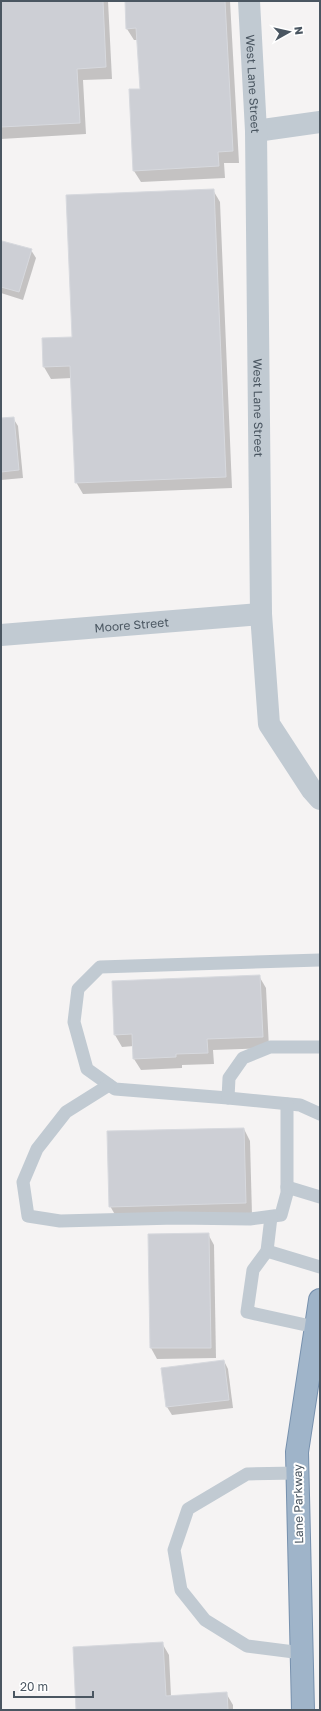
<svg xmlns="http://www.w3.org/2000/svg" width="321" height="1711" font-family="'Golos Text',sans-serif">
  <rect width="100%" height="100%" fill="#f5f3f3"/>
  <g fill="#0003">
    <polygon points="1,1 108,1 112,79 83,80 86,134 1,139"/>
    <polygon points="126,1 230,1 239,163 224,163 225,178 141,182 134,171 141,90 138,40 134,40 127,29"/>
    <polygon points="213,190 220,202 232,488 83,494 76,482 72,378 51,379 44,367 43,339 73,338"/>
    <polygon points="1,249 31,250 36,258 23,300 1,293"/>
    <polygon points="13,418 18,426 23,478 1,480 1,419"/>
    <polygon points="259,976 266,988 269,1048 213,1050 214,1064 182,1065 182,1068 141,1070 134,1059 134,1046 122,1047 115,1035"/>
    <polygon points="244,1129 250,1141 252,1215 117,1218 110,1206"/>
    <polygon points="208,1234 214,1245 216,1358 157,1359 151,1348 149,1235"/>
    <polygon points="224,1361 228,1369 233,1408 172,1415 167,1407"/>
    <polygon points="162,1643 169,1655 171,1696 226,1693 233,1705 233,1710 77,1710"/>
  </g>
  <g fill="#cdcfd5" stroke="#d7d9de">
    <polygon points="1,1 103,1 106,67 77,69 80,123 1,127"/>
    <polygon points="125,1 225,1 233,151 218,152 219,166 133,171 129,89 140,89 136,28 126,29"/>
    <polygon points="214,189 226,477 75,483 70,366 43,367 42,338 72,337 66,195"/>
    <polygon points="2,241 32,249 19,292 1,287 1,245"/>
    <polygon points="14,417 19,470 1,472 1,418"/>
    <polygon points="260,975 263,1037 207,1039 208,1053 176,1054 176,1057 133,1059 132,1034 114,1035 112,981"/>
    <polygon points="244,1128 246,1203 109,1207 107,1131"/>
    <polygon points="209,1233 211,1348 150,1348 148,1234"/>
    <polygon points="224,1360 229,1400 166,1407 161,1368"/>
    <polygon points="163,1642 166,1696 227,1692 228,1710 76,1710 73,1647"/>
  </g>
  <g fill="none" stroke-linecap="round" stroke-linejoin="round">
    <g stroke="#7690ad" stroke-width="24">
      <polyline id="trunk" points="303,1710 297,1452 320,1300"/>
    </g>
    <g stroke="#c1cad2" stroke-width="13">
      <polyline points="320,960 100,967 78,989 74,1022 87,1069 115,1089 228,1098 300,1105 320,1114"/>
      <polyline points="109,1085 66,1112 37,1149 23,1182 28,1216 60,1221 176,1218 250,1219 281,1215 287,1193 287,1104"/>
      <polyline points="228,1098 229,1078 243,1058 270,1047 320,1047"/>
      <polyline points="287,1187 320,1197"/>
      <polyline points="267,1251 271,1217"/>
      <polyline points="315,1327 247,1312 253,1270 267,1251 320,1267"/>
      <polyline points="297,1473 247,1474 188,1509 174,1550 181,1590 205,1620 247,1646 302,1653"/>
    </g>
    <g stroke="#c1cad2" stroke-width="22">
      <polyline points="256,131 320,122"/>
      <path id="s1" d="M1 635 261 614"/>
    </g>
    <path stroke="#c1cad2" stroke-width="22" id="s2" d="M249 1 256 131 261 614 269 724 312 790 320 799"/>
    <use href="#trunk" stroke="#9fb4c9" stroke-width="22"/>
  </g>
  <g text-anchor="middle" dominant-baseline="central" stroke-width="4" stroke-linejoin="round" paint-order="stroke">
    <g font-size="12" fill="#4a5661" stroke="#fff">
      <text stroke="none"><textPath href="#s2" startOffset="83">West Lane Street</textPath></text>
      <text stroke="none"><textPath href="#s2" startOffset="407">West Lane Street</textPath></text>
      <text stroke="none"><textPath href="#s1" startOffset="131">Moore Street</textPath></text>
      <text transform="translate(298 1504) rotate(-91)">Lane Parkway</text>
    </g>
  </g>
  <rect width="321" height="1711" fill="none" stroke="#4a5661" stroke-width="4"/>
  <g transform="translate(289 32) rotate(82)" stroke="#ffffff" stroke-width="3" paint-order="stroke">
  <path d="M0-3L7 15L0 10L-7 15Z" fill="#4a5661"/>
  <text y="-6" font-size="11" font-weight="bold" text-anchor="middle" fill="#4a5661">N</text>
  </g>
  <path d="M14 1691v6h79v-6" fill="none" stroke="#4a5661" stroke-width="2"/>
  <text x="20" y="1691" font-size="12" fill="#4a5661" stroke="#ffffff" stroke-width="3" paint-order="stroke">20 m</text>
</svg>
